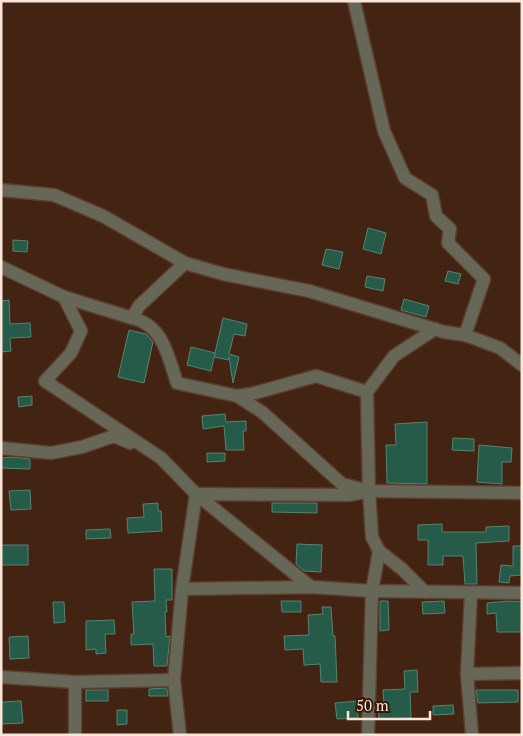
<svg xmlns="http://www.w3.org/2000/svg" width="523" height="736" font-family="'PT Serif',serif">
  <rect width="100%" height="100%" fill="#432312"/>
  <g fill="#255b48" stroke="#578372">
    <polygon points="368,228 386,233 381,254 363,249"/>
    <polygon points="13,240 28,241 27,252 13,251"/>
    <polygon points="326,249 343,252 339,269 322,265"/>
    <polygon points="448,271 461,274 458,284 445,281"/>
    <polygon points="367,276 385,279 383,291 365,287"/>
    <polygon points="404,299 429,306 426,317 401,310"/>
    <polygon points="9,300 10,324 30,323 31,337 10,338 11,351 1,352 1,301"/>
    <polygon points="223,318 247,324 245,336 234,334 229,354 239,357 233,383 229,357 228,360 214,357"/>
    <polygon points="129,330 146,334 153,342 144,383 118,377"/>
    <polygon points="191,347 215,353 211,371 187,365"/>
    <polygon points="32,396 32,405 19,407 18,397"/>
    <polygon points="225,414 226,422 246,421 246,431 243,431 244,450 226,450 224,426 203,429 202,416"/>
    <polygon points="427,422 427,484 387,483 386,445 396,445 395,424"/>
    <polygon points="453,438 474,439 474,451 452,450"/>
    <polygon points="479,445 512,448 511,462 502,462 502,484 477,482"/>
    <polygon points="207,453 225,453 225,461 207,462"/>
    <polygon points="13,457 30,459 30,469 1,468 1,458"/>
    <polygon points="30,490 31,509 11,510 9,491"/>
    <polygon points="158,503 158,511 161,511 162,531 128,533 127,518 144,517 143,504"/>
    <polygon points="272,503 317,503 317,513 272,512"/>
    <polygon points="442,524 442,532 486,532 486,527 509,526 509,541 476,543 477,584 465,584 463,556 443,556 443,565 428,565 428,540 418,540 418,525"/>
    <polygon points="110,529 111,538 86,539 86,530"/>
    <polygon points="297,544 322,545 321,572 304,571 296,564"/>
    <rect x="1" y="545" width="27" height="20"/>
    <polygon points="513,546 522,546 522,575 510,576 509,583 499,582 501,565 513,566"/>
    <polygon points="154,569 172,569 172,600 166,600 167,612 165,612 166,637 170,636 167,666 154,666 153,644 131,645 131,634 134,634 132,602 155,601"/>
    <polygon points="281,601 301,601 301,612 282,612"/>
    <polygon points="380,601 388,601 389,630 380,631"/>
    <polygon points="444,601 445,613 423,614 422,602"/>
    <polygon points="509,601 522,602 522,632 497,632 496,613 487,614 487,603"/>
    <polygon points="53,602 64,602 65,622 54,623"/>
    <polygon points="322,607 331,607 333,636 335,636 337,682 321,682 320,664 304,665 303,649 285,650 284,636 309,635 308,615 323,614"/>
    <polygon points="114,620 115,634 105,634 106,653 96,654 96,649 86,650 86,621"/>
    <polygon points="28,636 29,658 10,659 9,637"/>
    <polygon points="417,670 418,692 410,692 411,718 379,719 378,706 384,706 383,690 405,689 404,671"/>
    <polygon points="167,688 168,696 149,696 149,689"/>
    <rect x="86" y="690" width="22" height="11"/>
    <polygon points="476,690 518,690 518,702 478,703"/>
    <polygon points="21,701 23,723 1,724 1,702"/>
    <polygon points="357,701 358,718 337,719 335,703"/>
    <polygon points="453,705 454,714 433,715 433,706"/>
    <polygon points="117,710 127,710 127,724 117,725"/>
  </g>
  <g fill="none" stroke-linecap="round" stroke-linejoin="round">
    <g stroke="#5d3e2e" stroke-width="15">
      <g id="minor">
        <polyline points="1,190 54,195 103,216 185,263"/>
        <polyline points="1,267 64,297 132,318 139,306 185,263 223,274 309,291 444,332 465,335 484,279 448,243 450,229 436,216 432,195 405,178 384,131 354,1"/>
        <polyline points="64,297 81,331 71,353 45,381 161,458 196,494 311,587"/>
        <path d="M132 318C163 325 168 356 177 383L237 396 251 394 316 376 367 392"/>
        <polyline points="435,329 394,356 367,392 369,491 522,493"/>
        <polyline points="465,335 500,348 522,365"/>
        <polyline points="237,396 262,412 342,484 369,491 372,537 379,551 372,591 368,735"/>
        <polyline points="1,448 51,453 82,447 114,436 130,443"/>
        <polyline points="379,551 402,569 425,592"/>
        <polyline points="182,589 311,587 372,591 522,593"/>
        <polyline points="471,593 467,674 472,735"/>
        <polyline points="467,674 522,673"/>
        <polyline points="1,677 75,682 174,680"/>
        <polyline points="75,682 75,735"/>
        <polyline points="180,735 174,680 182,589 196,494 349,495 369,491"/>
      </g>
    </g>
    <use href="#minor" stroke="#676757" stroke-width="12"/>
  </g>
  <rect width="523" height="736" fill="none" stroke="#fae5da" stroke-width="5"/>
  <path d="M348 711v8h82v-8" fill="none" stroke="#fae5da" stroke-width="2.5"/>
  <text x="356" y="711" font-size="15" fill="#fae5da" stroke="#381908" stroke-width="4" paint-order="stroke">50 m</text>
</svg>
